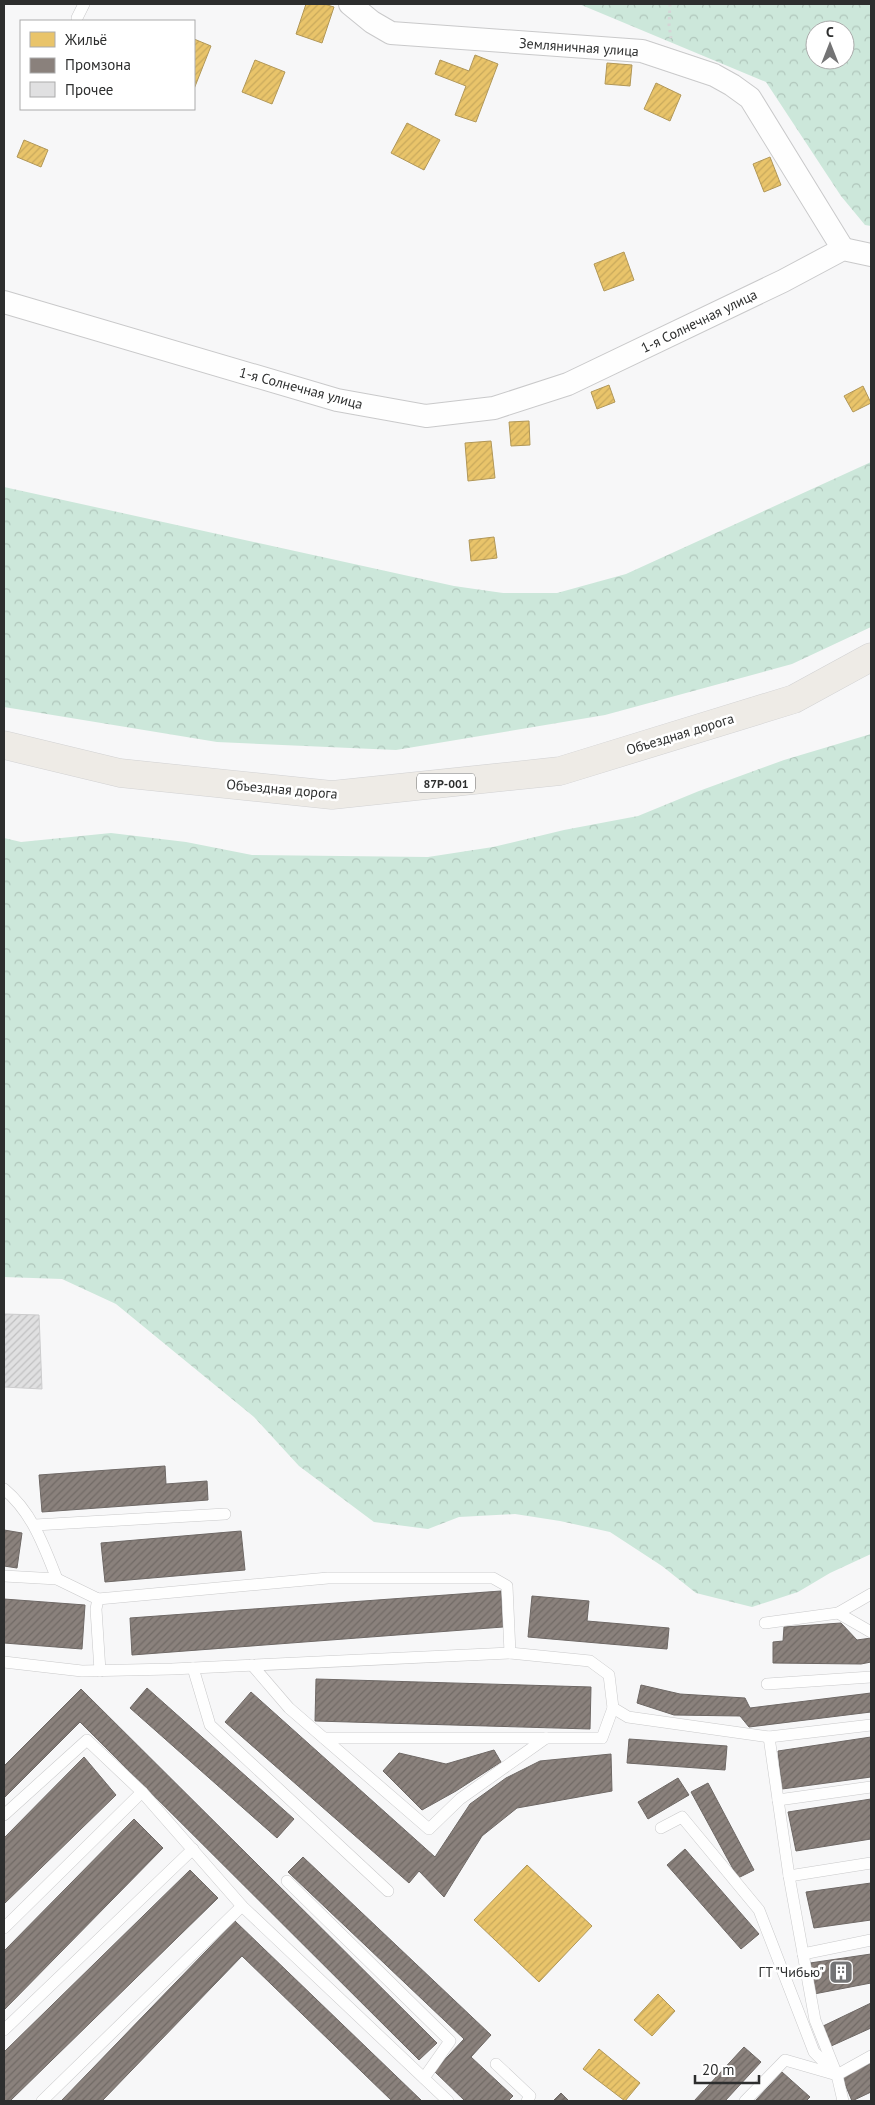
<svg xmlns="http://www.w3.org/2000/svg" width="875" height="2105" font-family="'PT Sans',sans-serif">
  <defs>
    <pattern id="forest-crowns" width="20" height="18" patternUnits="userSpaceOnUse" patternTransform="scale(1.25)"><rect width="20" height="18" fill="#cce7da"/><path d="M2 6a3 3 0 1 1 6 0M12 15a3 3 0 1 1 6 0" fill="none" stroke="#b0c6bb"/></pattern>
    <pattern id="homes-hatch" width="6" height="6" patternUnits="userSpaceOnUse" patternTransform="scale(1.25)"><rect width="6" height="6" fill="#e9c46a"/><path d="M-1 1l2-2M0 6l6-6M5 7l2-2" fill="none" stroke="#c8a95c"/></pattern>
    <pattern id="industry-hatch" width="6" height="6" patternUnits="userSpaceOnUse" patternTransform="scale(1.25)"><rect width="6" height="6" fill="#8a817c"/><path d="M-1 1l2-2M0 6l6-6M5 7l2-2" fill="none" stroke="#716a66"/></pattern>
    <pattern id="building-hatch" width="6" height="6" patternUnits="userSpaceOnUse" patternTransform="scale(1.25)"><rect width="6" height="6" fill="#e0e0e1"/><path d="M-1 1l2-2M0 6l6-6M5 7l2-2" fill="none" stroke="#c0c0c1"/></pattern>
  </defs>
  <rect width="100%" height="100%" fill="#f7f7f8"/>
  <g fill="url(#forest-crowns)" fill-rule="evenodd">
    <path d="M579 4H871V226L865 225 841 196 766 82ZM815 30H845V60H815Z"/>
    <polygon points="871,462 871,627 792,664 605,715 396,750 217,742 4,707 4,487 454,586 503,593 557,593 626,574"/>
    <polygon points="871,734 871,1554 830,1573 798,1592 752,1607 696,1593 662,1566 610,1532 560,1521 515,1514 459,1517 428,1529 374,1522 299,1466 254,1417 116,1304 62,1279 4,1277 4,838 21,842 111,833 186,842 252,855 428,857 493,847 564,830 638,816 699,791 784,760"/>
  </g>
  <g fill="url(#homes-hatch)" stroke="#b19758">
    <polygon points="306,4 324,4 334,7 322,43 296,34"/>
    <polygon points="194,39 211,46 194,89"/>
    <polygon points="475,55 498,64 476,122 455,115 466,86 435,74 440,60 469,71"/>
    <polygon points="255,60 285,72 272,104 242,92"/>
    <polygon points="607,63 632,65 630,86 605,84"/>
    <polygon points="656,83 681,95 670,121 644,109"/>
    <polygon points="407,123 440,140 424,170 391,153"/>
    <polygon points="24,140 48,150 41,167 17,157"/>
    <polygon points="770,157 781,185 764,192 753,164"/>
    <polygon points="624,252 634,280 604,291 594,264"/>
    <polygon points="609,385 615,402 597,409 591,392"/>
    <polygon points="863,386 871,403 853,412 844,396"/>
    <polygon points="529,421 530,445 511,446 509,422"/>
    <polygon points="491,441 495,478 468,481 465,443"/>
    <polygon points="494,537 497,558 471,561 469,540"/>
    <polygon points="527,1865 592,1926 539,1982 474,1920"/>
    <polygon points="658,1994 675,2011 652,2036 634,2020"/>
    <polygon points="599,2049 640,2083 625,2101 583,2069"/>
  </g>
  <g fill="url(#industry-hatch)" stroke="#6e6865">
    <polygon points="165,1466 166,1484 207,1481 208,1500 42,1512 39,1475"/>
    <polygon points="4,1530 22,1533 17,1568 4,1566"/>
    <polygon points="241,1531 245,1570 105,1582 101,1543"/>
    <polygon points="501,1591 503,1627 132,1655 130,1618"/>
    <polygon points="532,1596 589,1601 587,1621 669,1628 667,1649 528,1637"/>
    <polygon points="4,1599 85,1605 82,1649 4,1643"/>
    <polygon points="841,1623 857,1640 871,1638 871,1662 861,1664 773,1663 773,1642 783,1641 784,1627"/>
    <polygon points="316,1679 591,1687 590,1729 315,1721"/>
    <polygon points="641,1685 680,1694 745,1698 750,1708 871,1693 871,1712 749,1727 740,1716 674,1715 637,1703"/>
    <polygon points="147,1688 294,1819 277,1838 130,1708"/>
    <polygon points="81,1689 437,2043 419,2060 80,1722 4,1798 4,1766"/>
    <polygon points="251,1692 435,1857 470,1804 506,1778 540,1761 611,1754 612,1791 517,1808 482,1836 444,1897 419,1871 409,1883 225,1722"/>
    <polygon points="871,1737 871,1777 782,1789 778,1751"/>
    <polygon points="629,1739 727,1746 725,1770 627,1763"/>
    <polygon points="494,1750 501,1762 456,1791 422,1810 383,1771 399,1753 446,1764"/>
    <polygon points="84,1757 116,1795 4,1904 4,1838"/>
    <polygon points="678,1778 689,1795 648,1819 638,1802"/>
    <polygon points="708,1783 754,1870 738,1878 691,1792"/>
    <polygon points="871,1799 871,1839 796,1851 788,1812"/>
    <polygon points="134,1819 163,1848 4,2010 4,1951"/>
    <polygon points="685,1849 759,1934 741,1949 667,1865"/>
    <polygon points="303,1857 491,2035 471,2057 513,2096 508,2101 465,2101 434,2071 464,2039 288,1872"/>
    <polygon points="190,1870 218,1898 10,2101 4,2101 4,2052"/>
    <polygon points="871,1883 871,1920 814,1928 806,1892"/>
    <polygon points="235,1921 422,2101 392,2101 242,1956 102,2101 61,2101"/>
    <polygon points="871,1954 871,1983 814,1994 810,1963"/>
    <polygon points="871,2003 871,2028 829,2047 821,2027"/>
    <polygon points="744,2047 761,2062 725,2101 694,2101"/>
    <polygon points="871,2061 871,2092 852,2101 842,2077"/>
    <polygon points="782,2072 810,2097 806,2101 755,2101"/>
    <polygon points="561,2093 569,2101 553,2101"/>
  </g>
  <polygon fill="url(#building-hatch)" stroke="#cdcdce" points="4,1314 39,1315 42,1389 4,1387"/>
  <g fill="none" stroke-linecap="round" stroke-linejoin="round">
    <g stroke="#c9c9ca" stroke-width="12">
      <g id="service">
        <polyline points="77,18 84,4"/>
        <path d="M4 1489C32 1512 44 1546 57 1579"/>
        <polyline points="35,1525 225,1514"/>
        <polyline points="4,1576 57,1579 98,1599 328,1578 493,1578 507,1586 510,1653"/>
        <polyline points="98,1599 96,1609 100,1671"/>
        <polyline points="838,1613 871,1632"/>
        <polyline points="765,1623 838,1613 871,1594"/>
        <polyline points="4,1662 82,1671 172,1669 510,1653 590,1661 609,1675 613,1708 602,1738 324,1738"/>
        <polyline points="252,1665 289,1708 429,1829 460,1799 546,1738"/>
        <polyline points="193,1668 210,1725 388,1891"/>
        <polyline points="767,1684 871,1677"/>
        <polyline points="613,1708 628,1717 769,1737 871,1725"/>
        <polyline points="769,1737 789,1876 815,2020 837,2075 843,2101"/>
        <polyline points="778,1800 871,1787"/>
        <polyline points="4,1815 87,1740 142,1792 242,1906 448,2101"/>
        <polyline points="661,1828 682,1817 759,1910 814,2052 832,2070"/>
        <polyline points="789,1876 871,1863"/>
        <polyline points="287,1881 450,2041 424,2078"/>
        <polyline points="4,1928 142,1792"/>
        <polyline points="803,1954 871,1940"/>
        <polyline points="4,2030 193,1849"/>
        <polyline points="496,2064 530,2096 527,2101"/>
        <polyline points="42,2101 242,1906"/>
        <polyline points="745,2101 785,2060 837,2075 871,2056"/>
      </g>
    </g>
    <g stroke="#c9c9ca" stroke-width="24">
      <g id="minor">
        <polyline points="350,4 372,22 391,33 642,51 714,75 732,85 750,98 843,249"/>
        <polyline points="4,302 337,400 426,416 494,408 568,384 783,281 843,249 871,255"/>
      </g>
    </g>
    <g stroke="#d2d2d3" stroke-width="29">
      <polyline id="primary" points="4,745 120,773 332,795 560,771 794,699 871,657"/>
    </g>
    <polyline stroke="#d5d5d6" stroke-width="3" stroke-dasharray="2.5 4" stroke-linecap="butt" points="670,4 669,25 671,38"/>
    <use href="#service" stroke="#fefefe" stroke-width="11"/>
    <use href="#minor" stroke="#fefefe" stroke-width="22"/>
    <use href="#primary" stroke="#eeebe6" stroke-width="28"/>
  </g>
  <defs>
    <g id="building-square" transform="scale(1.25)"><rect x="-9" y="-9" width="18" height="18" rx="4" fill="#747475" stroke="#fff"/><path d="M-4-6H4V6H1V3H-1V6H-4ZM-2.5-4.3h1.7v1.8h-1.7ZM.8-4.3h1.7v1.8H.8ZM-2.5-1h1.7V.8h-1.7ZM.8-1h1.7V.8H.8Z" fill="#fff"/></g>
  </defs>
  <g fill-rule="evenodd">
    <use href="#building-square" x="841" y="1972"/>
  </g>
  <g text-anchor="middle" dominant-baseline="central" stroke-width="5" stroke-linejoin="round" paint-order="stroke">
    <rect fill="#fff" stroke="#6c6d6d" stroke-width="1" x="417" y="773.5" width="58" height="19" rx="4"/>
    <g font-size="12" font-weight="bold" fill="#2d2e2e">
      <text x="446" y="783">87Р-001</text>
    </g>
    <g font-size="14" fill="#2d2e2e" stroke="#fff">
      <text transform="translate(579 47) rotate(4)">Земляничная улица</text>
      <text transform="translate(699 321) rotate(-26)">1-я Солнечная улица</text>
      <text transform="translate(301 388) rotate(15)">1-я Солнечная улица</text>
      <text transform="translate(680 734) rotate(-17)">Объездная дорога</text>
      <text transform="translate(282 789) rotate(5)">Объездная дорога</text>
    </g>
    <g font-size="14" fill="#2d2e2e" stroke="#fff" text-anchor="end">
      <text x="824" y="1972">ГТ "Чибью"</text>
    </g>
  </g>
  <rect width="875" height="2105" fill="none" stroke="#2d2e2e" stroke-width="10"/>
  <rect x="20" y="20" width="175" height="90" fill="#ffffff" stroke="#ababab"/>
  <rect x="30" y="32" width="25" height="15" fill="#e9c46a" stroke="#ababab"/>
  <text x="65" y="45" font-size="15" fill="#2d2e2e">Жильё</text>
  <rect x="30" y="58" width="25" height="15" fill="#8a817c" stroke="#ababab"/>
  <text x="65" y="70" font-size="15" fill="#2d2e2e">Промзона</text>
  <rect x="30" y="82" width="25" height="15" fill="#e0e0e1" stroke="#ababab"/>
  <text x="65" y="95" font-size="15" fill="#2d2e2e">Прочее</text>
  <g transform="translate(830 45)"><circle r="24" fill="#ffffff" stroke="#ababab"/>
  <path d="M0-4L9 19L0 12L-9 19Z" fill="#747475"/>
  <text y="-8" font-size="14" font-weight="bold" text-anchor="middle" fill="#2d2e2e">С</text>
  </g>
  <path d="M695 2075v8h64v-8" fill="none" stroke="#2d2e2e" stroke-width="2.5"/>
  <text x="702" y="2075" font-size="15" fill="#2d2e2e" stroke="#ffffff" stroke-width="4" paint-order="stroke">20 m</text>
</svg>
